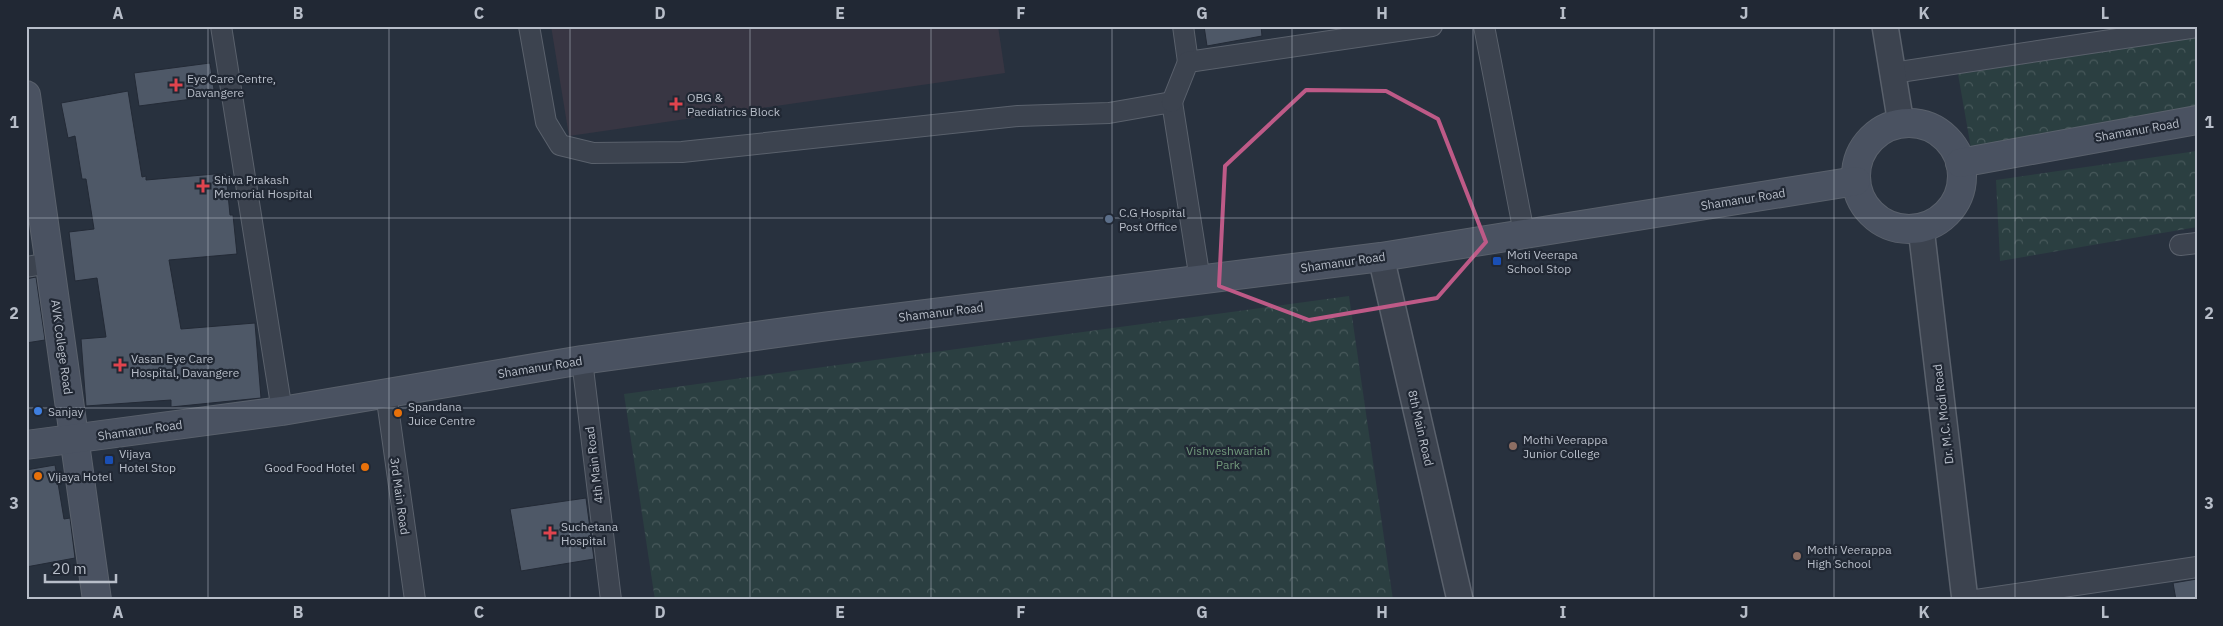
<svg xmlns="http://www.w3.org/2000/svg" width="2223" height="626" font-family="'IBM Plex Sans',sans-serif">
  <defs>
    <pattern id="forest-crowns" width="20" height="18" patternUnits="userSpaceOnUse" patternTransform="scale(1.25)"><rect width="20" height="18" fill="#2b3f41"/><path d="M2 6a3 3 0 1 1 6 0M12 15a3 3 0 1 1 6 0" fill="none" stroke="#48595b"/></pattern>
  </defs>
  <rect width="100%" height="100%" fill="#28313e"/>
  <polygon fill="#383643" points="551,26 998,26 1005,73 569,136"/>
  <g fill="url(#forest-crowns)">
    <polygon points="2197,37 2197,121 1972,154 1958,74"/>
    <polygon points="2197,151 2197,227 2000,261 1996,180"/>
    <polygon points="1349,296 1393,600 655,600 624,394"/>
  </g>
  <g fill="#4e5867" stroke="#232a36">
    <polygon points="1204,26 1261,26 1262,36 1207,46"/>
    <polygon points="210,63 215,96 139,106 134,73"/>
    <polygon points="128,91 142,177 146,176 146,180 226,173 230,215 233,215 237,254 169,260 181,329 255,323 261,398 171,407 171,400 86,406 81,339 106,337 97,278 75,281 69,232 94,229 86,179 82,179 75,136 68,138 61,103"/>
    <polygon points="36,277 45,340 26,343 26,279"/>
    <polygon points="55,465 64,519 70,518 75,558 26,567 26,470"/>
    <polygon points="586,498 594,559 521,571 510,509"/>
    <polygon points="2197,579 2197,600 2176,600 2173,583"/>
  </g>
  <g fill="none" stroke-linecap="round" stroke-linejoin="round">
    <g stroke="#5a616c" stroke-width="22">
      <g id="minor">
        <polyline points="221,26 282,411"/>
        <polyline points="529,26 546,122 560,145 593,153 682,152 1018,116 1109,113 1172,102 1200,280"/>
        <polyline points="1183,26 1188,62"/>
        <polyline points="1484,26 1524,233"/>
        <polyline points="1893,73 2197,27"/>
        <polyline points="1172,102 1188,62 1432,26"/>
        <polyline points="2180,245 2197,243"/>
        <polyline points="26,267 50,263"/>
        <polyline points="582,360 611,600"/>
        <polyline points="386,393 415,600"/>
        <polyline points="1976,600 2197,567"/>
      </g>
    </g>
    <g stroke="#5a616c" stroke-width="28">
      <g id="tertiary">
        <polyline points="1885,26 1901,124"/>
        <polyline points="1921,228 1965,600"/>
        <polyline points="1381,257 1460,600"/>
      </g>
    </g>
    <g stroke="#5a616c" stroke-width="30">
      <g id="secondary">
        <polyline points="26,95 97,600"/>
        <circle cx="1909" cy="176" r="53"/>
        <polyline points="1960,163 2197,120"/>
        <polyline points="26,445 282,411 582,360 829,326 1381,257 1856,181"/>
      </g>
    </g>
    <use href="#minor" stroke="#3c434f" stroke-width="20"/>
    <use href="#tertiary" stroke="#3c434f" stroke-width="25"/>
    <use href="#secondary" stroke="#4a5261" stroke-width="28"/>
  </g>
  <path fill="none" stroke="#be5a87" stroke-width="4" stroke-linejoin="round" d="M1306 90 1386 91 1438 119 1486 242 1437 298 1309 320 1219 286 1225 166Z"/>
  <path fill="none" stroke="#b8bec9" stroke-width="1" stroke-opacity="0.55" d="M208 26V600M389 26V600M570 26V600M750 26V600M931 26V600M1112 26V600M1292 26V600M1473 26V600M1654 26V600M1834 26V600M2015 26V600M26 218H2197M26 408H2197"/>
  <g fill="#e0444e" stroke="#212834" stroke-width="2">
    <path d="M173.5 77.5h5v5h5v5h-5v5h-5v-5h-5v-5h5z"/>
    <path d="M673.5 96.5h5v5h5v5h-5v5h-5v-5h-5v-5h5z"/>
    <path d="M200.5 178.5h5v5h5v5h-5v5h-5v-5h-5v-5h5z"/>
    <path d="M117.5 357.5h5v5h5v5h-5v5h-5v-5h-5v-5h5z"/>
    <path d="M547.5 525.5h5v5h5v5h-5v5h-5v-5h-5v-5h5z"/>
  </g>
  <circle fill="#5c6f8a" stroke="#212834" stroke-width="2" cx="1109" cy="219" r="5"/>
  <g fill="#1a4fb4" stroke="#212834" stroke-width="2">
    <rect x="1492" y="256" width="10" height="10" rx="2.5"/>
    <rect x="104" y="455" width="10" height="10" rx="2.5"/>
  </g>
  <circle fill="#3f7fe0" stroke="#212834" stroke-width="2" cx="38" cy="411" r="5"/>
  <g fill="#e8710a" stroke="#212834" stroke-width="2">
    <circle cx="398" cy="413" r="5"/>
    <circle cx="365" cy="467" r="5"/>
    <circle cx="38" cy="476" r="5"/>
  </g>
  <g fill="#8d6e63" stroke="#212834" stroke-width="2">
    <circle cx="1513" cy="446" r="5"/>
    <circle cx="1797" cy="556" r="5"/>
  </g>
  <g text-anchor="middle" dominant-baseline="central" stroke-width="4.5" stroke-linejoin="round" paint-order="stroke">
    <g font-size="12" fill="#b8bec9" stroke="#212834" text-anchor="start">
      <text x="187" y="78">Eye Care Centre,<tspan x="187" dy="14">Davangere</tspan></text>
      <text x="687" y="97">OBG &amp;<tspan x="687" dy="14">Paediatrics Block</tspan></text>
      <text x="214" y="179">Shiva Prakash<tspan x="214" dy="14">Memorial Hospital</tspan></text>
      <text x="1119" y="212">C.G Hospital<tspan x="1119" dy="14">Post Office</tspan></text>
      <text x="1507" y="254">Moti Veerapa<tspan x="1507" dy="14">School Stop</tspan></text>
      <text x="131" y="358">Vasan Eye Care<tspan x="131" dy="14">Hospital, Davangere</tspan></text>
      <text x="408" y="406">Spandana<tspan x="408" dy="14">Juice Centre</tspan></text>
      <text x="48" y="411">Sanjay</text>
      <text x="1523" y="439">Mothi Veerappa<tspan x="1523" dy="14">Junior College</tspan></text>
      <text x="119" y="453">Vijaya<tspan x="119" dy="14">Hotel Stop</tspan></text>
      <text x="355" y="467" text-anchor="end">Good Food Hotel</text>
      <text x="48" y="476">Vijaya Hotel</text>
      <text x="561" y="526">Suchetana<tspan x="561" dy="14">Hospital</tspan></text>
      <text x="1807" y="549">Mothi Veerappa<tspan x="1807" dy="14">High School</tspan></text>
    </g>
    <g font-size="12" fill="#b8bec9" stroke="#212834">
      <text transform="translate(2137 130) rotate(-10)">Shamanur Road</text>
      <text transform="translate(1743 199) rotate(-9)">Shamanur Road</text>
      <text transform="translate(1343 262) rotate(-8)">Shamanur Road</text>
      <text transform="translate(941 312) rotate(-7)">Shamanur Road</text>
      <text transform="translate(62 347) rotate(82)">AVK College Road</text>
      <text transform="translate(540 367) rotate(-9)">Shamanur Road</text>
      <text transform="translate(1943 414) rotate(-97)">Dr. M.C. Modi Road</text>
      <text transform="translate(1421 428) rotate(77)">8th Main Road</text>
      <text transform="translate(140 430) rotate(-8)">Shamanur Road</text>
      <text transform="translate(594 465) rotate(-97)">4th Main Road</text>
      <text transform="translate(400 496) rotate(82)">3rd Main Road</text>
    </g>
    <g font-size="12" fill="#71987b" stroke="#212834">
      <text x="1228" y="450">Vishveshwariah<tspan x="1228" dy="14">Park</tspan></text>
    </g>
  </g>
  <rect width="2223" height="626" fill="none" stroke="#212834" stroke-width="55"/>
  <path d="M45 574v8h71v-8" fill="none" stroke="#b8bec9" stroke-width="2.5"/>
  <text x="52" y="574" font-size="15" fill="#b8bec9" stroke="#212834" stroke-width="4" paint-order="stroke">20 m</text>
  <rect x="28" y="28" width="2168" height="570" fill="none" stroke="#b8bec9" stroke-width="2"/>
  <g font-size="16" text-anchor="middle" font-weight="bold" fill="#b8bec9">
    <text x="118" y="19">A</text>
    <text x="298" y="19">B</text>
    <text x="479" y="19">C</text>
    <text x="660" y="19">D</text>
    <text x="840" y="19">E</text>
    <text x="1021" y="19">F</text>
    <text x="1202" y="19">G</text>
    <text x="1382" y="19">H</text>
    <text x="1563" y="19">I</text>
    <text x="1744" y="19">J</text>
    <text x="1924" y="19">K</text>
    <text x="2105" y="19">L</text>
    <text x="14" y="128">1</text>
    <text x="2209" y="128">1</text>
    <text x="14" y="319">2</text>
    <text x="2209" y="319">2</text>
    <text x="14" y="509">3</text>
    <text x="2209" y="509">3</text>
    <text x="118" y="618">A</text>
    <text x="298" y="618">B</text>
    <text x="479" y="618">C</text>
    <text x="660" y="618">D</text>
    <text x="840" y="618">E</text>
    <text x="1021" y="618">F</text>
    <text x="1202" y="618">G</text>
    <text x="1382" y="618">H</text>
    <text x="1563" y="618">I</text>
    <text x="1744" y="618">J</text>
    <text x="1924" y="618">K</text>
    <text x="2105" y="618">L</text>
  </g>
</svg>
